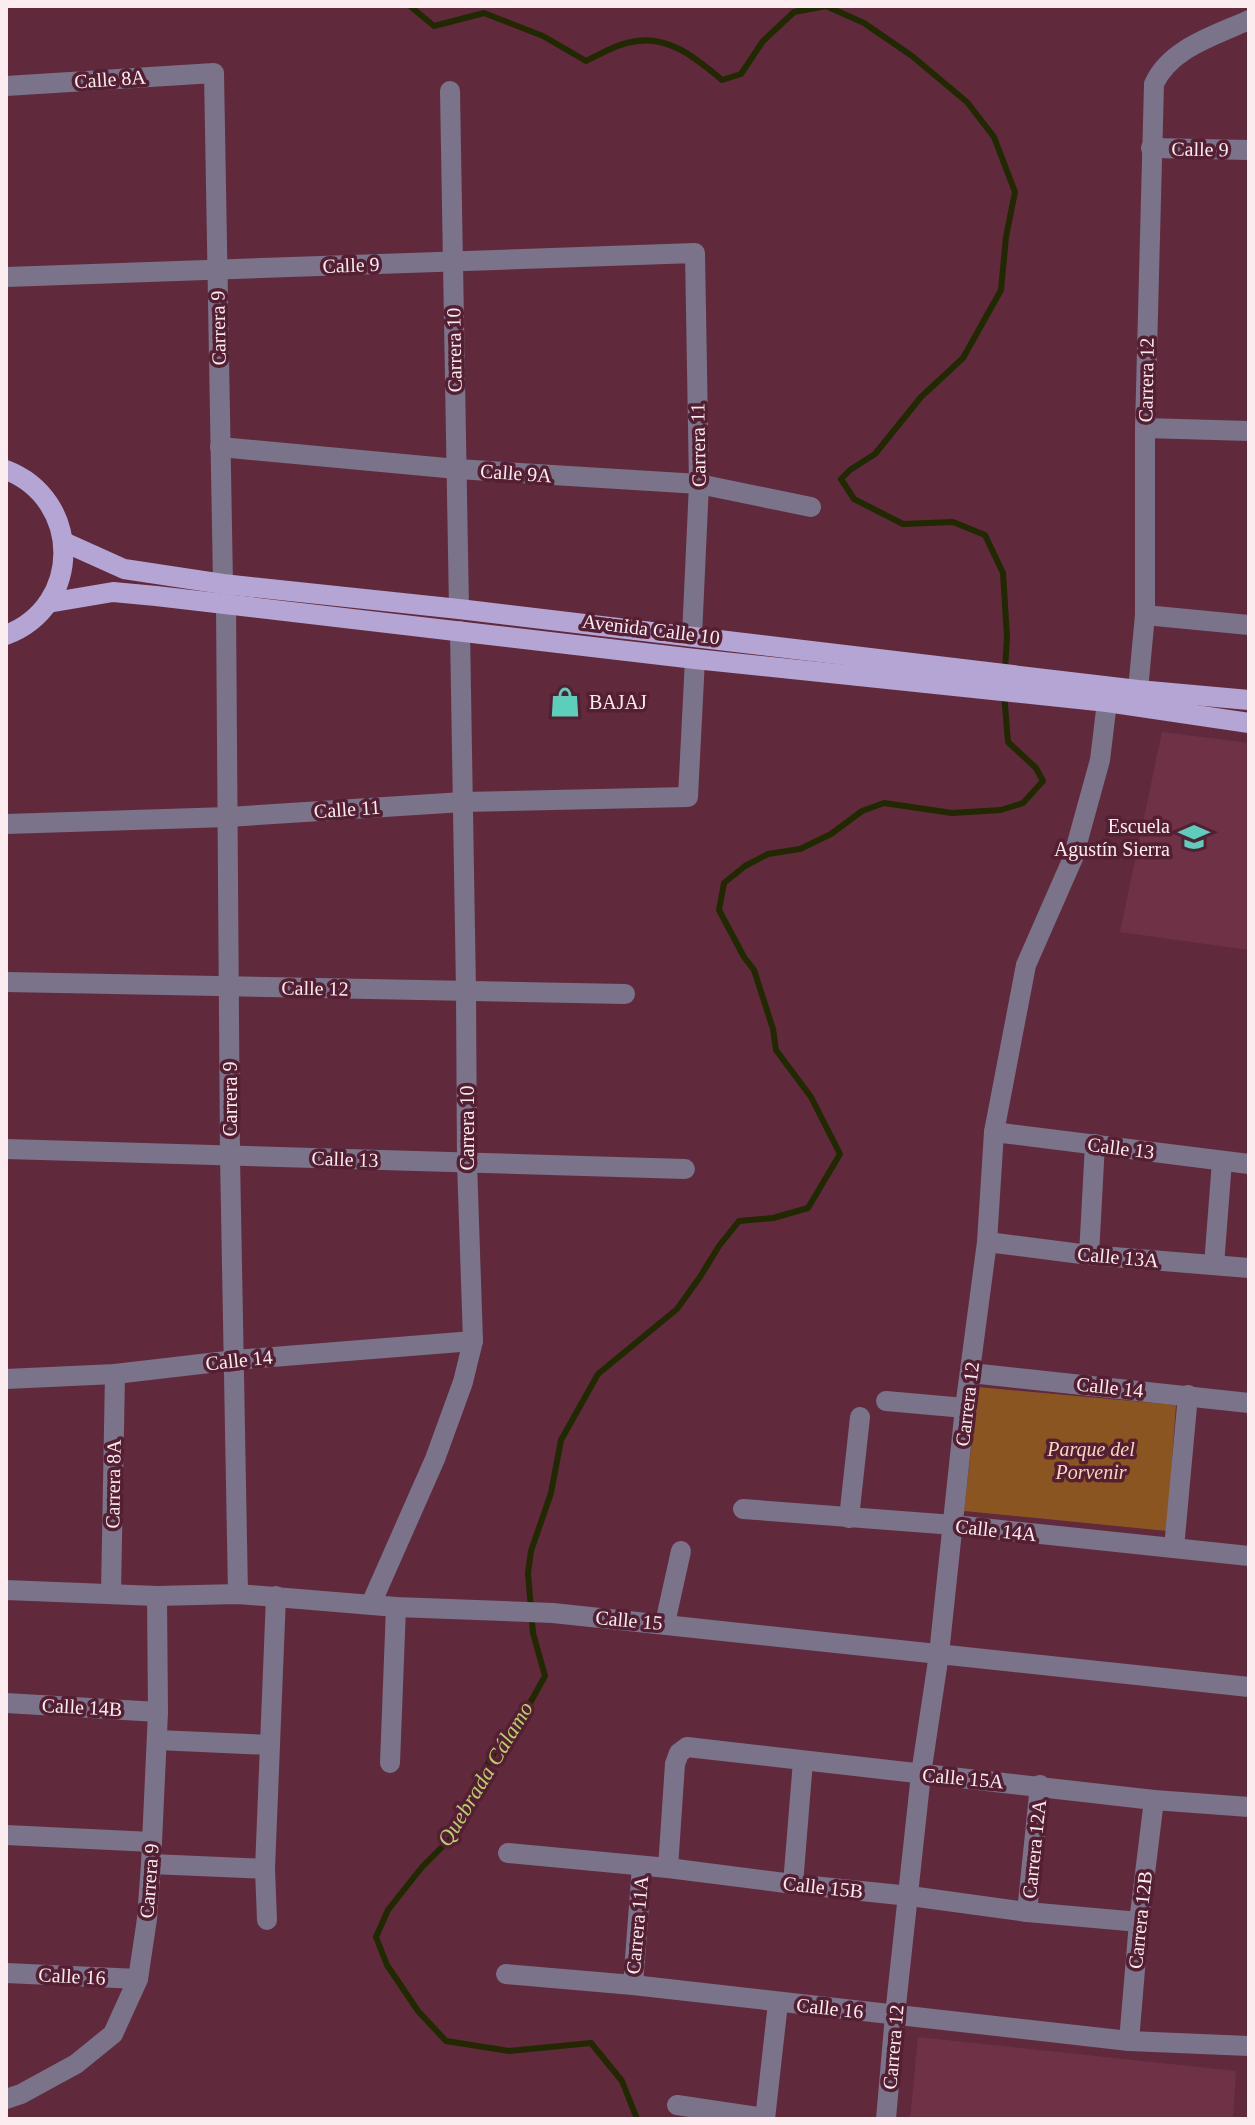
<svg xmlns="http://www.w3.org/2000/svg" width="1255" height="2125" font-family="Georgia,serif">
  <rect width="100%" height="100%" fill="#602a3c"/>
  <g fill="#6f3146">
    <polygon points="1162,732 1249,743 1249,950 1120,932"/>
    <polygon points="918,2037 1236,2071 1233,2119 910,2119"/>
  </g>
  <polygon fill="#8b5522" points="978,1387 1176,1405 1167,1531 964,1511"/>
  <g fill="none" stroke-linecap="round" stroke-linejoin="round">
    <g stroke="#212902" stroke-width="6">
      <path d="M410 6 434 26 484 13 543 36 586 61C599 55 613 46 627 43 665 32 695 57 722 80L741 74 763 41 794 12 826 6 864 23 912 56 967 102 994 137 1015 192 1006 237 1001 290 963 358 921 397 875 454 850 470 841 479 854 499 903 524 953 522 985 535 1003 573 1007 637 1005 670"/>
      <polyline points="637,2119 622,2081 591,2043 509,2051 446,2041 418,2011 387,1965 376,1937 388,1910 422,1867 453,1836 473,1789 497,1748 525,1712 545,1676 533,1633 528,1573 531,1551 551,1493 561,1440 598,1374 677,1309 700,1277 719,1246 739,1221 773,1218 808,1208 840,1154 811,1097 776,1050 773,1029 754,970 744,957 719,910 724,883 745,866 768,854 800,849 831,834 862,811 884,803 952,813 1001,810 1023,803 1043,781 1036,768 1008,742 1004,693"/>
    </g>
    <g stroke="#7a738a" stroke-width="20">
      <polyline points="6,86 214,73 223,584"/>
      <polyline points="450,91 459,609"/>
      <polyline points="1151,148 1249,150"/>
      <polyline points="6,277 695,253 699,484 692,636"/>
      <polyline points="1145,428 1249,431"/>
      <polyline points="220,447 457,469 699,484 811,507"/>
      <polyline points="226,603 230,1156 238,1594"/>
      <polyline points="1145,615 1249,625"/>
      <path d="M1138 690 1145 615V428L1154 84C1170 48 1216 35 1249 20"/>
      <polyline points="6,824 228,817 463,802 688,797 695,659"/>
      <polyline points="6,982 625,994"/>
      <polyline points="994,1132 1249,1164"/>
      <polyline points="6,1149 685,1169"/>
      <polyline points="987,1242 1089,1255 1249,1268"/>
      <polyline points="1089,1255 1095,1144"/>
      <polyline points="1214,1265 1222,1161"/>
      <polyline points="971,1373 1249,1403"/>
      <polyline points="6,1379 115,1374 235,1360 473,1341"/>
      <polyline points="886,1401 965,1408"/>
      <polyline points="743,1509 954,1525 1249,1556"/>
      <polyline points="849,1518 860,1417"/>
      <polyline points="1174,1548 1188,1395"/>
      <polyline points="6,1590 157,1596 238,1594 396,1607 553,1613 1249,1687"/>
      <polyline points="111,1593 115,1374"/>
      <polyline points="371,1604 435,1459 463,1382 473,1341 467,1162 466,991 460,631"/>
      <polyline points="665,1623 681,1551"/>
      <polyline points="6,1703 158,1712"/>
      <polyline points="157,1740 270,1745"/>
      <polyline points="390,1763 396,1607"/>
      <polyline points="6,1835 152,1842"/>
      <polyline points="508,1853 668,1868 793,1884 910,1896 1027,1912 1139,1922"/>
      <polyline points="151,1864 265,1869"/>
      <polyline points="668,1868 675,1764 679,1753 687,1747 1154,1800 1249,1807"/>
      <polyline points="793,1884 803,1761"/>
      <polyline points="1027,1912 1040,1785"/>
      <polyline points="267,1920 265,1869 276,1596"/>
      <polyline points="6,1973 138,1979"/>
      <polyline points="506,1974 633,1985 1129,2041 1249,2046"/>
      <polyline points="633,1985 642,1866"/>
      <polyline points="1129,2041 1139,1922 1154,1800"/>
      <polyline points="6,2099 21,2094 76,2064 113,2034 138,1979 147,1919 151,1864 158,1712 157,1596"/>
      <polyline points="677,2105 765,2118"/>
      <polyline points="765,2119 778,2003"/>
      <polyline points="886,2119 895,2015 921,1774 939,1654 965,1408 987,1242 994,1132 1026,965 1073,858 1100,760 1107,702"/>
    </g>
    <g stroke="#b5a5d4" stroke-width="20">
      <path d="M6 470C82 499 83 606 6 635"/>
      <polyline points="64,542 124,569 223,584 459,609 1138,690 1249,700"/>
      <polyline points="48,603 113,592 156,596 695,659 1107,702 1249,723"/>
    </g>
  </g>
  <defs>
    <g id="shop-bare" transform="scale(2.4)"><path d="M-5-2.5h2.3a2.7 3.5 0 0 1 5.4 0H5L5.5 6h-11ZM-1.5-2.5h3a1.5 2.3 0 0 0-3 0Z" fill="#5ccebb" stroke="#541f32" stroke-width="2.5" paint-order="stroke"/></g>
    <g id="school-bare" transform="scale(2.4)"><path d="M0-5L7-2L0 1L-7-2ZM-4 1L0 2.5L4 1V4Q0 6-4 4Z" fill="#5ccebb" stroke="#541f32" stroke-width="2.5" paint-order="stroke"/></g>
  </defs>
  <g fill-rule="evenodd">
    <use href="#shop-bare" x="565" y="702"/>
    <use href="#school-bare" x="1194" y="837"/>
  </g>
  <g text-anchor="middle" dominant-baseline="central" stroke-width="7" stroke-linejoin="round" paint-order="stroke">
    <g font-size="20" fill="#faecef" stroke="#541f32">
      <text transform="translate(110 79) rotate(-4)">Calle 8A</text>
      <text transform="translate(1200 149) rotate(1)">Calle 9</text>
      <text transform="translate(351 265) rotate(-2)">Calle 9</text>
      <text transform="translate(218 328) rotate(-91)">Carrera 9</text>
      <text transform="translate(454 350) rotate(-91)">Carrera 10</text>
      <text transform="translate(1146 380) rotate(-89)">Carrera 12</text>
      <text transform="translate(698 445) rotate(-91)">Carrera 11</text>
      <text transform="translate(516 473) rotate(4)">Calle 9A</text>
      <text transform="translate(651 629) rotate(7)">Avenida Calle 10</text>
      <text transform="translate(347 809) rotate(-4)">Calle 11</text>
      <text transform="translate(315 988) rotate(1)">Calle 12</text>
      <text transform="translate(230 1099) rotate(-90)">Carrera 9</text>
      <text transform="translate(467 1128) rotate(-90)">Carrera 10</text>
      <text transform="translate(1121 1148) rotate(7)">Calle 13</text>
      <text transform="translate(345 1159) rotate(2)">Calle 13</text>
      <text transform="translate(1118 1257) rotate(5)">Calle 13A</text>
      <text transform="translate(239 1360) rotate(-6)">Calle 14</text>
      <text transform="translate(1110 1387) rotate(6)">Calle 14</text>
      <text transform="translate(967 1404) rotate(-83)">Carrera 12</text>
      <text transform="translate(113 1484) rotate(-89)">Carrera 8A</text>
      <text transform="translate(996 1530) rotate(6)">Calle 14A</text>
      <text transform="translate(629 1620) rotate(5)">Calle 15</text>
      <text transform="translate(82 1707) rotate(3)">Calle 14B</text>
      <text transform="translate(963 1778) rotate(5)">Calle 15A</text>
      <text transform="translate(1034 1849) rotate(-84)">Carrera 12A</text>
      <text transform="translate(149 1881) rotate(-86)">Carrera 9</text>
      <text transform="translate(823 1887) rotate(6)">Calle 15B</text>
      <text transform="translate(1140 1920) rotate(-84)">Carrera 12B</text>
      <text transform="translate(637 1925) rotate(-85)">Carrera 11A</text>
      <text transform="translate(72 1976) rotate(3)">Calle 16</text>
      <text transform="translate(830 2008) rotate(6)">Calle 16</text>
      <text transform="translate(893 2047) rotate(-85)">Carrera 12</text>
    </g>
    <g font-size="20" fill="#faecef" stroke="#541f32" text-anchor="start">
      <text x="589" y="702">BAJAJ</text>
      <text x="1170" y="826" text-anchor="end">Escuela<tspan x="1170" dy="23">Agustín Sierra</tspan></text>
    </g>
    <g font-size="20" font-style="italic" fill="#f8d6bb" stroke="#541f32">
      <text x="1091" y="1449">Parque del<tspan x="1091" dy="23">Porvenir</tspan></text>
    </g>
    <g font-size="22" font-style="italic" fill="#b8d06b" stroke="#541f32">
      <text transform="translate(485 1774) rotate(-59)">Quebrada Cálamo</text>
    </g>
  </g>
  <rect width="1255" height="2125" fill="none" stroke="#faecef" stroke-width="16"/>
</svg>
